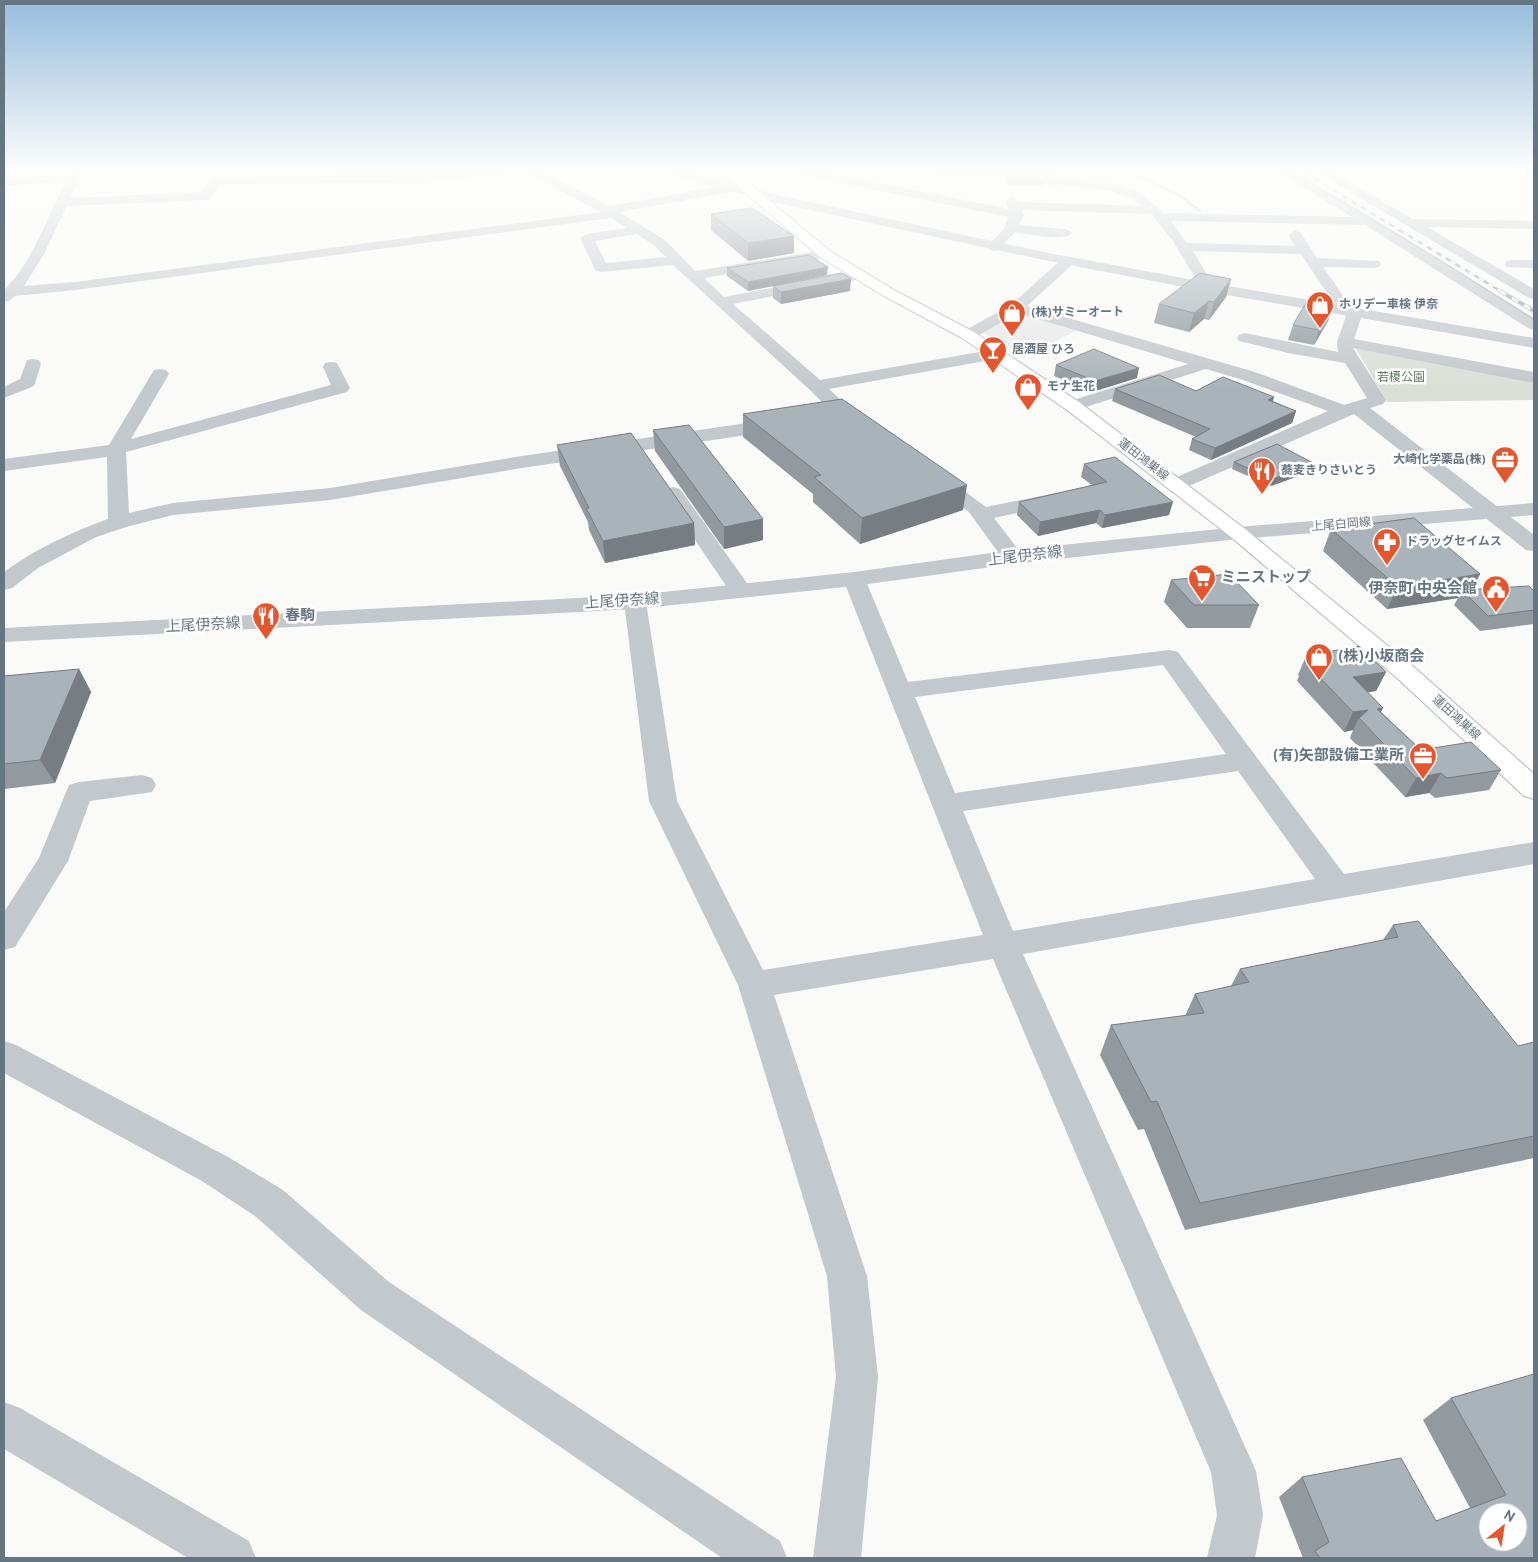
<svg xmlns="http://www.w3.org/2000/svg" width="1538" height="1562" font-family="Overpass,'Noto Sans JP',sans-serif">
  <rect width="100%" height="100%" fill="#fafaf8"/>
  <g fill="#e8e9e9">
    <polygon points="333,170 443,170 401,177 328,178"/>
    <polygon points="1014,312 1021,312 1079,329 1025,358 982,332"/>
  </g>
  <polygon fill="#dadfd7" points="1362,348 1525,377 1534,384 1534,400 1387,402 1356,349"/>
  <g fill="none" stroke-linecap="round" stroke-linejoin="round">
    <polygon fill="#bbc7cb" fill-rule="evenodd" points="1123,170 1129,170 1183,196 1202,211 1199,212 1181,198"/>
    <g stroke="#b3babf" stroke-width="2">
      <polygon id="secondary" points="719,170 733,170 830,251 894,290 974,332 1079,402 1245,529 1415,668 1534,774 1534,799 1524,796 1397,678 1231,537 1067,410 962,338 884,296 820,257"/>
    </g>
    <g fill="#c3c8cc" fill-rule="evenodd">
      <path d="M73 170H85L70 198 201 192 213 177 217 176 424 174 469 170H517L511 174 424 182 221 184 209 199 205 200 67 206 43 256 24 286 75 282 601 212 522 170H538L609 206 732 184 736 185 738 188 732 192 619 212 665 240 695 271 825 250 832 254 825 258 704 278 724 297 860 271 865 272 867 275 865 278 860 279 733 304 820 380 996 349 1002 350 1004 354 1002 358 996 359 829 389 868 425 866 429 859 431 852 429 839 419 810 390 673 265 601 272 596 271 580 238 587 234 627 228 611 218 75 290 15 296 9 301 4 302V290C34 261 46 217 67 181L4 186V178L71 174ZM637 234 655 246 666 257 606 263 595 241Z"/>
      <path d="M792 170H817L1008 209 1005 201 1011 197 1015 198 1018 202 1142 206C1117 185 1084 189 1053 185 1034 182 1016 175 996 175 974 174 949 178 927 173L925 170H1019L1052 177 1112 183 1139 192 1164 213 1352 217 1276 170H1291L1373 218 1534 318V330L1528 328 1365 225 1171 221 1187 243 1295 246 1288 235 1295 231 1300 232 1317 258 1379 261 1381 264 1379 267 1374 268 1323 267 1352 308 1360 309 1363 312 1354 339 1534 372V383L1353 348 1386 400 1383 404 1370 408 1534 535V551L1526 550 1354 414 1182 489 1175 491 1168 489 1165 485 1168 481 1328 411 1243 380 1206 369 1073 411 1067 410 1064 406 1067 402 1188 364 1018 313 974 338H962L960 335 962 332 1011 305 1063 258H1073L1075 261 1073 264 1027 306 1255 372 1344 405 1367 398 1345 363 1288 353 1239 341 1237 338 1239 335 1245 333 1338 352 1337 342 1346 316 1341 314 1301 254 1193 251 1214 286 1212 289H1202L1173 241 1151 214 1021 210 1024 215 1019 225 1066 229 1073 233C1065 242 1027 234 1015 232L998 250 993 251 986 247 1004 229 1008 217 798 174Z"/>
      <polygon points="1313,170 1328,170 1413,219 1534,221 1534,229 1427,227 1534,289 1534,299 1529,298"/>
      <polygon points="1522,170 1534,170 1534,178"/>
      <polygon points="1512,260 1534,260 1534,268 1507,267 1505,264 1507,261"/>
      <polygon points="33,359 39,360 41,364 34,386 4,398 4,387 20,379 27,360"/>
      <path d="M331 362 337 363 350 388 347 392 126 452 129 513 173 503 330 488 522 456 781 418 788 420 790 424 788 428 781 430 522 468 330 500 173 515 126 527 96 537 38 568 12 588 4 590V572C35 549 72 532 108 519L107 457 4 471V459L109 445 154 370 160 369 166 370 169 374 131 439 331 385 323 367 325 363Z"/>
      <polygon points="933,471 940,473 986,507 1056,493 1063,495 1066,499 1063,503 994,518 1024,557 1021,562 1013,564 1005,562 969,512 926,481 923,477 926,473"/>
      <polygon points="673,487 680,489 749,586 752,591 749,596 741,598 733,596 663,493 666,489"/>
      <path d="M854 572 862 574 865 579 908 682 1169 650 1178 652 1344 874 1534 842V864L1023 954 1256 1471 1263 1515 1255 1558H1207L1217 1515 1211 1472 993 959 774 995 867 1276 878 1377 861 1558H813L836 1377 827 1276 738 985 649 801 624 602 627 597 635 595 643 597 646 602 677 801 763 970 983 935 843 579 846 574ZM1163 665 1226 754 955 793 915 697ZM1238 771 1315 879 1013 931 963 811Z"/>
      <polygon points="142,775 152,778 156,785 152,792 90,801 68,861 15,947 4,950 4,912 39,858 69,785 79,782"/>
      <polygon points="4,1402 20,1408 249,1541 256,1558 188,1558 4,1449"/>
    </g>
    <g fill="#c3c8cc" fill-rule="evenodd">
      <polygon points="662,170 681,170 777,195 1049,253 1210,283 1534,338 1534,348 1210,292 1049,261 777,203 664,173"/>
      <polygon points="1534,503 1534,515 1238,539 1013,564 854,586 635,609 4,642 4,628 635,595 854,572 1013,550 1238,527"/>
      <polygon points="4,1041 16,1045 228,1157 283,1190 389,1282 780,1541 787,1558 722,1558 361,1310 255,1216 202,1181 4,1073"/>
    </g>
    <use href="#secondary" fill="#fff" fill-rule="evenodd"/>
    <polyline stroke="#a2aab0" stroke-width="1" points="1288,170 1443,262 1534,320"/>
    <g stroke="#a2aab0" stroke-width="2.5">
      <polyline id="rail-far1" points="1300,170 1502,292"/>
    </g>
    <g stroke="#a2aab0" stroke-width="4">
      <polyline id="rail" points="1500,291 1534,311"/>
    </g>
    <use href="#rail-far1" stroke="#fff" stroke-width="2" stroke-dasharray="5.5" stroke-linecap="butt"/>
    <use href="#rail" stroke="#fff" stroke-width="2.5" stroke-dasharray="7" stroke-linecap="butt"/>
  </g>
  <g fill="#929a9f">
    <polygon points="379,170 420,170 409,172 381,173"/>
    <polygon points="1030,170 1058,170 1057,176"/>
    <polygon points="1005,172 1044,180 1043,185 1008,185 1005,177"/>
    <polygon points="711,214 794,236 794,253 748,261 711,230"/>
    <polygon points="727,268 827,275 748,291 727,276"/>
    <polygon points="1231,279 1226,297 1209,320 1204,319 1189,332 1154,323 1159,304"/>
    <polygon points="773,286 850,291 781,304 773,298"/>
    <polygon points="1333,306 1328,321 1314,345 1288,340 1293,325"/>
    <polygon points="1056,365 1137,378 1092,392 1054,376"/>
    <polygon points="1115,389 1196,391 1273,401 1296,411 1292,423 1211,460 1189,450 1192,439 1196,437 1112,401"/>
    <polygon points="743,414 963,510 860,544 813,502 813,494 743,437"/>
    <polygon points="653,430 763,519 763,540 724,549 655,451"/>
    <polygon points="557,445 694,523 695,545 605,563 589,530 588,522 560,466"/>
    <polygon points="1234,462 1312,471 1271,486 1232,469"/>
    <polygon points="1084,464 1169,515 1102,528 1096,523 1038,536 1017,515 1019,502 1092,485 1081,477"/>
    <polygon points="1331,529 1480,574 1472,590 1534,591 1534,624 1480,631 1454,605 1458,598 1387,609 1323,551"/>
    <polygon points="1171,580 1259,605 1250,628 1187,628 1164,602"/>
    <polygon points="1306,656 1386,672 1376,691 1368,692 1381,712 1421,750 1501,770 1489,790 1435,798 1429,793 1405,797 1350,738 1353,730 1344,732 1297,681 1299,676 1298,675"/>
    <polygon points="79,669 91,692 55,783 4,789 4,676"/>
    <polygon points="1393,925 1518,1046 1534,1042 1534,1158 1185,1230 1144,1129 1138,1130 1100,1055 1111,1025 1185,1016 1195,994 1231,986 1240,969 1383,940"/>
    <polygon points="1534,1374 1534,1558 1303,1558 1279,1497 1302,1477 1436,1521 1470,1508 1423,1420 1451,1398"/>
  </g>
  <g fill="#777d82">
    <polygon points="408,170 420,170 409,172"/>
    <polygon points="794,236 794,253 748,261 748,243"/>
    <polygon points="828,267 827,275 748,291 748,282"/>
    <polygon points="851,279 850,291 781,304 781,292"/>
    <polygon points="1231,279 1226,297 1209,320 1214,302"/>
    <polygon points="1209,301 1204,319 1189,332 1194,313"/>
    <polygon points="1333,306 1328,321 1314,345 1319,330"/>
    <polygon points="1139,368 1137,378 1092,392 1095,381"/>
    <polygon points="1274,397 1271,408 1268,400"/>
    <polygon points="1296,411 1292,423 1211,460 1215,448"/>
    <polygon points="1315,464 1312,471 1271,486 1273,479"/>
    <polygon points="967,485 963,510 860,544 862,518"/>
    <polygon points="1173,502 1169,515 1102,528 1105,515"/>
    <polygon points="1100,510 1096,523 1038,536 1040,522"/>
    <polygon points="763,519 763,540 724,549 724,527"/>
    <polygon points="694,523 695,545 605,563 603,541"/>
    <polygon points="1480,574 1469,596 1462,590 1458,598 1387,609 1398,587"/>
    <polygon points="79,669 91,692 55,783 40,760"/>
    <polygon points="1386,672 1376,691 1344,696 1353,677"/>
    <polygon points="1383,708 1373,727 1377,709"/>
    <polygon points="1368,710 1359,718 1353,730 1344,732 1353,712"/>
    <polygon points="1441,773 1429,793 1405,797 1416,778"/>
  </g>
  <g fill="#aab3b9" stroke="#777d82" fill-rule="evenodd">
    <polygon points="1005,172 1044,180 1008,179"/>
    <polygon points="752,208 794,236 748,243 711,214"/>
    <polygon points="809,255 828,267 748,282 727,268"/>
    <polygon points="842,273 851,279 781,292 773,286"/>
    <polygon points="1200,273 1231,279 1214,302 1209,301 1194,313 1159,304"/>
    <polygon points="1307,301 1333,306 1319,330 1293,325"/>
    <polygon points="1094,349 1139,368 1095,381 1056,365"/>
    <polygon points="1159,375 1196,391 1223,377 1274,397 1268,400 1296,411 1215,448 1192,439 1210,429 1115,389"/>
    <polygon points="842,399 967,485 862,518 814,477 821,475 743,414"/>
    <polygon points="689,425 763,519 724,527 653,430"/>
    <polygon points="631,433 694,523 603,541 586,508 589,508 557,445"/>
    <polygon points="1277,444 1315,464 1273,479 1234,462"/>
    <polygon points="1115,457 1173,502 1105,515 1100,510 1040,522 1019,502 1107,482 1084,464"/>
    <polygon points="1414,518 1480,574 1398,587 1331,529"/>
    <polygon points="1229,574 1259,605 1194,605 1171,580"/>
    <polygon points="1529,586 1534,591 1534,610 1488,616 1462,590"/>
    <polygon points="1359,646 1386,672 1353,677 1383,708 1377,709 1421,750 1471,742 1501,770 1447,778 1441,773 1416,778 1359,718 1368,710 1353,712 1305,662 1311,661 1306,656"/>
    <polygon points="79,669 40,760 4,764 4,676"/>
    <polygon points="1418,921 1518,1046 1534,1042 1534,1136 1200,1203 1157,1101 1151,1102 1111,1025 1204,1013 1195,994 1249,982 1240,969 1398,937 1393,925"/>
    <path d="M1534 1374V1558H1320L1315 1551 1329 1542 1302 1477 1401 1458 1436 1521 1506 1495 1451 1398ZM1488 1512H1518V1542H1488Z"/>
  </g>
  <linearGradient id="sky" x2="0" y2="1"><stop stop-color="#96bcdc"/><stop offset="0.44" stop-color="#fdfdfc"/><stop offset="1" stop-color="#fdfdfc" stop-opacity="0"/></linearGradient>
  <rect width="1538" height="389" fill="url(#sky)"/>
  <defs>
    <g id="shop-pin" transform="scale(1.4375)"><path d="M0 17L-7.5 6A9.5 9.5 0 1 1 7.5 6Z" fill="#e4572e" stroke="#fff"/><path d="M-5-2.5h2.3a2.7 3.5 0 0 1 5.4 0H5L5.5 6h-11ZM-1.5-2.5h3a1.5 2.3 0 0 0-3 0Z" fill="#fff"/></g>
    <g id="bar-pin" transform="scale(1.4375)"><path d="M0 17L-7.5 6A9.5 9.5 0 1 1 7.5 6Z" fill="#e4572e" stroke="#fff"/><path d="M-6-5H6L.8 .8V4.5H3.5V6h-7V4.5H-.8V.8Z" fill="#fff"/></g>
    <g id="office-pin" transform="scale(1.4375)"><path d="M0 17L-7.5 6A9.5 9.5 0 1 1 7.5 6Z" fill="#e4572e" stroke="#fff"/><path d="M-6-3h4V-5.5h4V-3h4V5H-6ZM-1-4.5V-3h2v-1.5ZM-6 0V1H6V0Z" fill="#fff"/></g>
    <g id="restaurant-pin" transform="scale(1.4375)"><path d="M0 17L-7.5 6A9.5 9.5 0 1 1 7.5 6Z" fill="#e4572e" stroke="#fff"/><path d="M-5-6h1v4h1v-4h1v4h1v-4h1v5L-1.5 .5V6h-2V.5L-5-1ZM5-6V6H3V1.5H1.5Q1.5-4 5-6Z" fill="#fff"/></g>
    <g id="pharmacy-pin" transform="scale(1.4375)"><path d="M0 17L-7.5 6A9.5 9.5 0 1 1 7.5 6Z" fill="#e4572e" stroke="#fff"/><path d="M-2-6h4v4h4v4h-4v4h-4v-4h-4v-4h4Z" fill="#fff"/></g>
    <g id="supermarket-pin" transform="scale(1.4375)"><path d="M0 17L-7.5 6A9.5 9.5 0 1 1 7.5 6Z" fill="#e4572e" stroke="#fff"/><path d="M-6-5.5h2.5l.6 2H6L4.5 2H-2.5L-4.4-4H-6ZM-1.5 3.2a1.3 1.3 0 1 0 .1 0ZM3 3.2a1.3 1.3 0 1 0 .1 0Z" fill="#fff"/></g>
    <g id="civic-pin" transform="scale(1.4375)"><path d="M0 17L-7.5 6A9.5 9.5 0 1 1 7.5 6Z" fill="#e4572e" stroke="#fff"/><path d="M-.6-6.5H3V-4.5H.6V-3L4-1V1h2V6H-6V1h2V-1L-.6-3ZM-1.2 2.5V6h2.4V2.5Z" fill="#fff"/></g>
  </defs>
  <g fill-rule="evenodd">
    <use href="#shop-pin" x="1320" y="305"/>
    <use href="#shop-pin" x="1012" y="313"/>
    <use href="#bar-pin" x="993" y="350"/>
    <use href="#shop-pin" x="1028" y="387"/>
    <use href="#office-pin" x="1505" y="460"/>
    <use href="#restaurant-pin" x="1262" y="471"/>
    <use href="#pharmacy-pin" x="1387" y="542"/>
    <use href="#supermarket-pin" x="1202" y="578"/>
    <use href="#civic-pin" x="1496" y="589"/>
    <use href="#restaurant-pin" x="266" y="616"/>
    <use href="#shop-pin" x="1319" y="657"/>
    <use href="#office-pin" x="1423" y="756"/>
  </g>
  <g text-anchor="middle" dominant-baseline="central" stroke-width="5" stroke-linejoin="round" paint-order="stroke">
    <g font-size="12" font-weight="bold" fill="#657683" stroke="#fff" text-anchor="start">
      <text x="1339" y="305">ホリデー車検 伊奈</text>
      <text x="1031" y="313">(株)サミーオート</text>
      <text x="1012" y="350">居酒屋 ひろ</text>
      <text x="1047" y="387">モナ生花</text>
      <text x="1486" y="460" text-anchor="end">大崎化学薬品(株)</text>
      <text x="1281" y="471">蕎麦きりさいとう</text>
      <text x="1406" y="542">ドラッグセイムス</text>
    </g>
    <g font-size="12" fill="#687a64" stroke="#fff">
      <text x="1401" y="378">若榎公園</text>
    </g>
    <g font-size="12" fill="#657683" stroke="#fff">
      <text transform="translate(1143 460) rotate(38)">蓮田鴻巣線</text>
      <text transform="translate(1341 525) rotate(-5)">上尾白岡線</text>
      <text transform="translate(1456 718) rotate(42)">蓮田鴻巣線</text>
    </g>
    <g font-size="15" fill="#657683" stroke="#fff">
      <text transform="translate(1025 557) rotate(-7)">上尾伊奈線</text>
      <text transform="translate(622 602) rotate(-4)">上尾伊奈線</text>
      <text transform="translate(203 626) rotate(-3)">上尾伊奈線</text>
    </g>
    <g font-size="15" font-weight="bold" fill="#657683" stroke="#fff" text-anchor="start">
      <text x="1221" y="578">ミニストップ</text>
      <text x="1477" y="589" text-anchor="end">伊奈町 中央会館</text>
      <text x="285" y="616">春駒</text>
      <text x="1338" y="657">(株)小坂商会</text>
      <text x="1404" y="756" text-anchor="end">(有)矢部設備工業所</text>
    </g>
  </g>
  <rect width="1538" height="1562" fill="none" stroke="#657683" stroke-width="10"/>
  <g transform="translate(1503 1527) rotate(30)"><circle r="24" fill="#ffffff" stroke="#c1c8cd"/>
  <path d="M0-4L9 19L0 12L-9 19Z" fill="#e4572e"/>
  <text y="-8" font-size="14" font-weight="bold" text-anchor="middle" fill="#657683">N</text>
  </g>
</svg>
